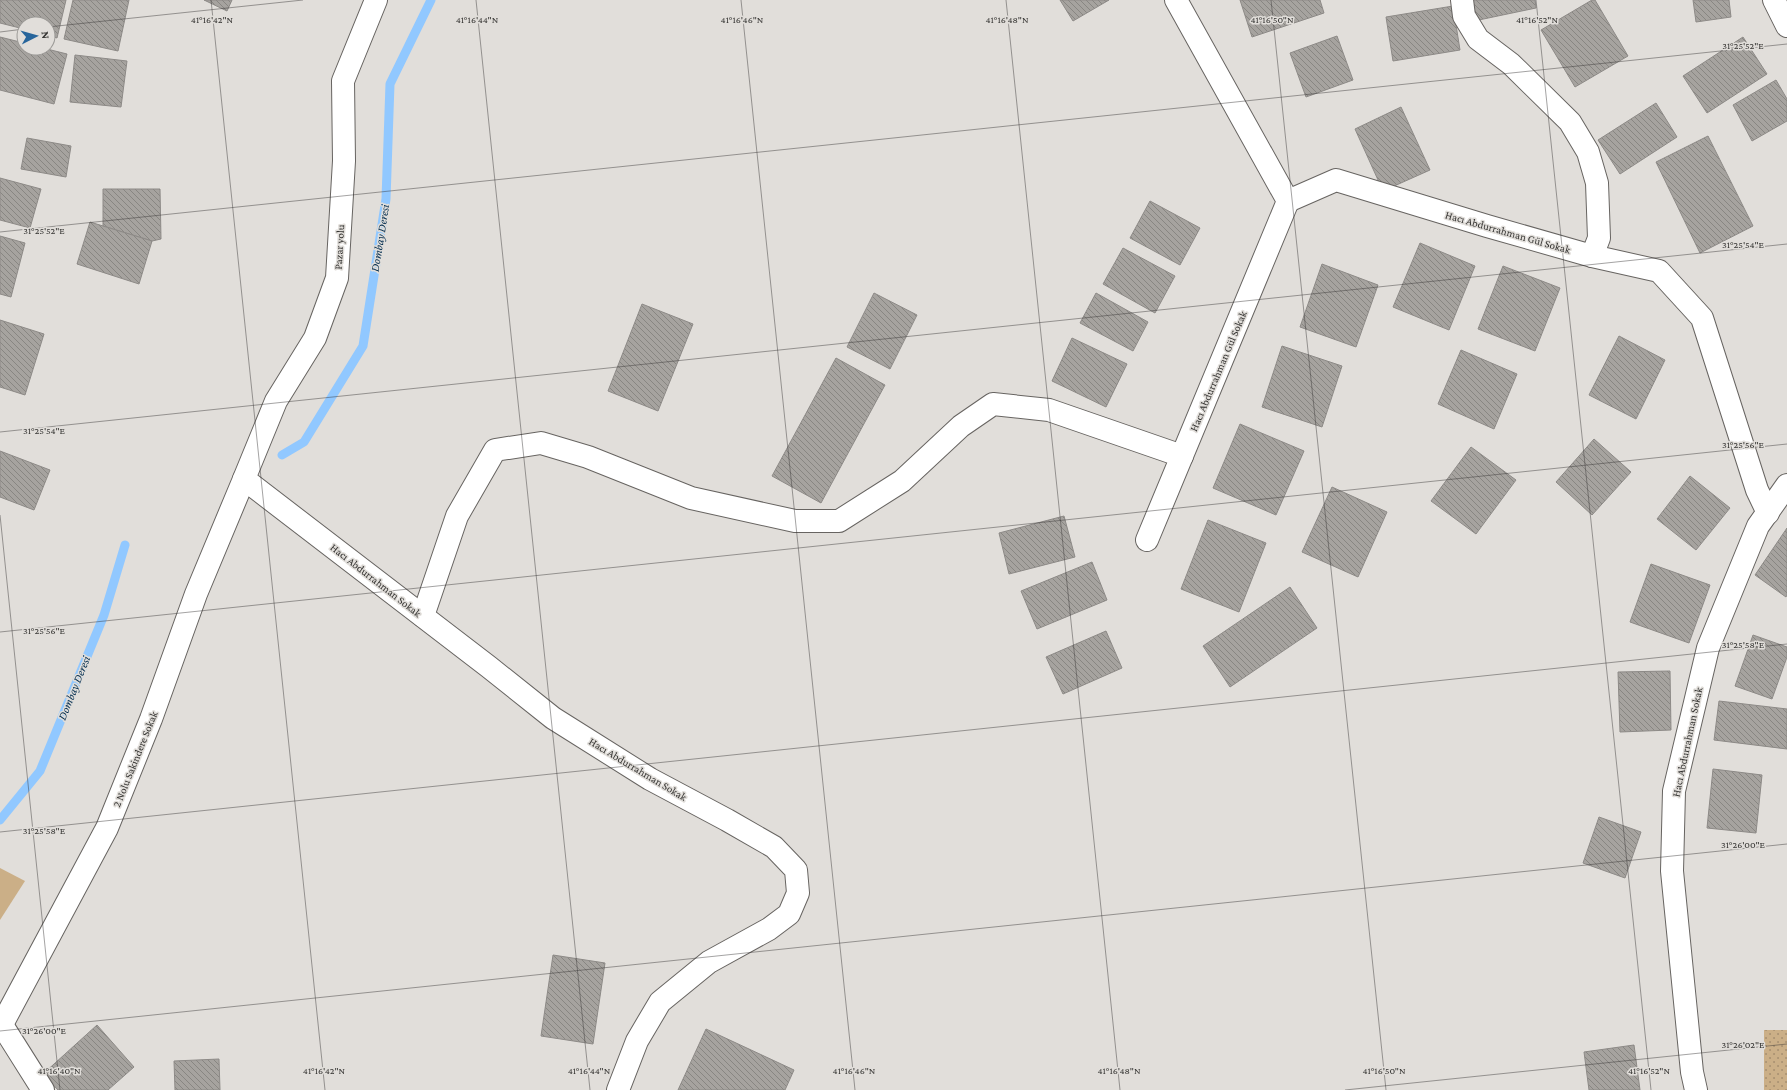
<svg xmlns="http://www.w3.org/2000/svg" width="1787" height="1090" font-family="'Crimson Pro',serif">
  <defs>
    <pattern id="grass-dots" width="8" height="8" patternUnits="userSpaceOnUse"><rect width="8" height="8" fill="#cbaf87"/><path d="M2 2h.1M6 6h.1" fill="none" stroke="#a68f6f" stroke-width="1.8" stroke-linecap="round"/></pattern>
    <pattern id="building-back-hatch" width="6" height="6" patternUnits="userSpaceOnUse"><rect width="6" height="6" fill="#a6a39f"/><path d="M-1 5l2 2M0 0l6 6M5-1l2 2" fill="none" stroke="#888682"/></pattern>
  </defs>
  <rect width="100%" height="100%" fill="#e1deda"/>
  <rect fill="url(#grass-dots)" x="1764" y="1030" width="23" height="60"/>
  <polygon fill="#cbaf87" points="0,868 25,881 0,920"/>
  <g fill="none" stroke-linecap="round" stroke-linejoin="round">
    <g stroke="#91c8ff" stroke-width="9">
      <polyline points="282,455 304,442 363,346 386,199 390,84 431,0"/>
      <polyline points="0,820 40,771 104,615 125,545"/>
    </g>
  </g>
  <g fill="url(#building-back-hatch)" stroke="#8d8a87">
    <polygon points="0,0 66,0 57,38 48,35 48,24 24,24 24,29 0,23"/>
    <polygon points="73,0 129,0 118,51 64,39"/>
    <polygon points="204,0 232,0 227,11"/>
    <polygon points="1060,0 1109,0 1073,21"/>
    <polygon points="1240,0 1320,0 1324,13 1252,37"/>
    <polygon points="1470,0 1535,0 1536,8 1474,21"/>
    <polygon points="1592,0 1595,0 1628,56 1575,87 1541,30"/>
    <polygon points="1693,0 1729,0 1731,17 1696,22"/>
    <polygon points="1453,6 1460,50 1393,61 1386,17"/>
    <polygon points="1337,36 1353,80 1306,97 1290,53"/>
    <polygon points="0,37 24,43 24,48 43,48 67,54 54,104 0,90"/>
    <polygon points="1743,37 1767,74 1707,113 1683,76"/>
    <polygon points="75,55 127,61 121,107 70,102"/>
    <polygon points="1776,80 1787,99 1787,121 1752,141 1733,105"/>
    <polygon points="1656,103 1677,137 1620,174 1598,140"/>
    <polygon points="1401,107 1430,170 1383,191 1355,129"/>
    <polygon points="1708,136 1753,226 1700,253 1656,162"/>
    <polygon points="27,138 71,146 66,177 21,169"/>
    <polygon points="0,178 41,189 30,228 0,220"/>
    <polygon points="103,189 160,189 161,239 152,241 103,226"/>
    <polygon points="1150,201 1200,228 1180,265 1130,238"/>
    <polygon points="90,222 152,241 139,284 77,264"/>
    <polygon points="0,236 25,243 11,297 0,294"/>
    <polygon points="1420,243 1475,266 1449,330 1393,307"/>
    <polygon points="1123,248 1175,276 1155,313 1103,284"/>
    <polygon points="1322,264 1378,285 1356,347 1300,327"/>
    <polygon points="1503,266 1560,288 1535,351 1478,329"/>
    <polygon points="874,293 917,315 890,369 847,347"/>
    <polygon points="1096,293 1148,322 1133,351 1080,323"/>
    <polygon points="642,304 693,324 658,411 608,391"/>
    <polygon points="0,320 44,334 25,395 0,387"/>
    <polygon points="1619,336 1665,360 1636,419 1589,395"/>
    <polygon points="1072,338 1127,364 1106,407 1052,381"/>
    <polygon points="1282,346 1342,366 1322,427 1262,407"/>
    <polygon points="1461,350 1517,374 1494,429 1438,404"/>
    <polygon points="836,358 885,385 821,503 772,476"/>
    <polygon points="1240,424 1304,451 1276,515 1213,488"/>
    <polygon points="1594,439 1631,472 1592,515 1556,482"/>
    <polygon points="1471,447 1516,480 1476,534 1431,501"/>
    <polygon points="0,451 50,470 34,510 0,497"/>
    <polygon points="1690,476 1730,508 1696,550 1657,519"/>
    <polygon points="1332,487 1387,512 1358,577 1302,552"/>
    <polygon points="1064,516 1075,557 1009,574 999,533"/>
    <polygon points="1208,520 1266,543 1239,612 1181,589"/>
    <polygon points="1787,528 1787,595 1786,597 1755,575"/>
    <polygon points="1092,562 1107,600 1037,629 1021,591"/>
    <polygon points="1651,564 1710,585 1689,643 1630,622"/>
    <polygon points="1290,587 1317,628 1230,687 1203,646"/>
    <polygon points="1106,631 1122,668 1063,694 1046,657"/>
    <polygon points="1753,635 1787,647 1787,657 1772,699 1735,686"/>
    <polygon points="1670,671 1671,730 1620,732 1618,672"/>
    <polygon points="1719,701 1787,709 1787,749 1714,740"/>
    <polygon points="1713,769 1762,775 1756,833 1707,828"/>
    <polygon points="1599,817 1641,832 1625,878 1583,863"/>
    <polygon points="553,955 605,963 593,1044 541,1036"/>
    <polygon points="97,1025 134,1067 108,1090 58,1090 43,1074"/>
    <polygon points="706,1029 794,1070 785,1090 678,1090"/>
    <polygon points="1634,1045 1640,1090 1589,1090 1584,1052"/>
    <polygon points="219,1059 220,1090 175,1090 174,1061"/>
  </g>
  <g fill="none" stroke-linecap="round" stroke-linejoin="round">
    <g stroke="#676461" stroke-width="24">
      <g id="minor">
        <polyline points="376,0 343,81 344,161 337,278 315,338 276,401 244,479 489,667 553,718 650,779 727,820 774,847 796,870 798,893 789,914 769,929 709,962 660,1002 637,1041 618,1090"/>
        <polyline points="1462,0 1464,16 1478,39 1511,64 1570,122 1588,152 1597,183 1599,238 1592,256"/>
        <polyline points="1147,540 1288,201 1176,0"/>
        <polyline points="423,616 457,516 495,450 541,443 588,457 691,498 795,521 839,521 902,481 961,426 993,404 1049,410 1182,456"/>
      </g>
    </g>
    <g stroke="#676461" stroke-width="24">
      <g id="tertiary">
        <polyline points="1774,0 1787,26"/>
        <polyline points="1288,201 1336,180 1487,226 1592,256 1659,271 1702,318 1757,490 1768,513"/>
        <polyline points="2,1025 43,1090"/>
        <polyline points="0,1028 107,828 151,719 196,594 244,479"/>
        <polyline points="1696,1090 1692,1072 1672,871 1674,791 1708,648 1758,526 1787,485"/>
      </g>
    </g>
    <use href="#minor" stroke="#fff" stroke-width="22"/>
    <use href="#tertiary" stroke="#fff" stroke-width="22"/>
  </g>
  <path fill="none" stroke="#353432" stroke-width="1" stroke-opacity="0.45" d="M211 0 325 1090M476 0 590 1090M741 0 855 1090M1006 0 1120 1090M1271 0 1386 1090M1536 0 1651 1090M48 27 303 0M0 32 24 29M0 232 1787 44M0 432 1787 244M0 515 60 1090M0 632 1787 444M0 832 1787 644M0 1031 1787 844M1345 1090 1787 1044"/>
  <g text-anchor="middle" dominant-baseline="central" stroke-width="3" stroke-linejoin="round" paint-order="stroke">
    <g font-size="11" fill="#353432" stroke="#e1deda">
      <text transform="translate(1508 232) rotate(16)">Hacı Abdurrahman Gül Sokak</text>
      <text transform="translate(339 247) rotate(-87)">Pazar yolu</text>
      <text transform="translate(1218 371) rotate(-67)">Hacı Abdurrahman Gül Sokak</text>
      <text transform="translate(376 580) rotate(38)">Hacı Abdurrahman Sokak</text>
      <text transform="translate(1687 742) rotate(-78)">Hacı Abdurrahman Sokak</text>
      <text transform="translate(135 759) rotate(-68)">2 Nolu Sakindere Sokak</text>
      <text transform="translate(638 769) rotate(31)">Hacı Abdurrahman Sokak</text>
    </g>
    <g font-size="12" font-style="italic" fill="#052f51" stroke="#e1deda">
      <text transform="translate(380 238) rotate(-81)">Dombay Deresi</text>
      <text transform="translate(74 688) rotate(-68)">Dombay Deresi</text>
    </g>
  </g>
  <g font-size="10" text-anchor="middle" fill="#353432" stroke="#e1deda" stroke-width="3" stroke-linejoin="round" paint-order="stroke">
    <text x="212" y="23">41°16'42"N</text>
    <text x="477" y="23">41°16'44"N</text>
    <text x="742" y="23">41°16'46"N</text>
    <text x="1007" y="23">41°16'48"N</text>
    <text x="1272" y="23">41°16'50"N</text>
    <text x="1537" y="23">41°16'52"N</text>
    <text x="1743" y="49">31°25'52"E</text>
    <text x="44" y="234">31°25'52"E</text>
    <text x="1743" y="248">31°25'54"E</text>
    <text x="44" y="434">31°25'54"E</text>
    <text x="1743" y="448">31°25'56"E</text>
    <text x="44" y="634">31°25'56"E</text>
    <text x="1743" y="648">31°25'58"E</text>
    <text x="44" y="834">31°25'58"E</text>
    <text x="1743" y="848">31°26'00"E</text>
    <text x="44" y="1034">31°26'00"E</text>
    <text x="1743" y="1048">31°26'02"E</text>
    <text x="59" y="1074">41°16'40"N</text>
    <text x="324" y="1074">41°16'42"N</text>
    <text x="589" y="1074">41°16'44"N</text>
    <text x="854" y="1074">41°16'46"N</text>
    <text x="1119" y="1074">41°16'48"N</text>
    <text x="1384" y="1074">41°16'50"N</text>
    <text x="1649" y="1074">41°16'52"N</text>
  </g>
  <g transform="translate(36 36) rotate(84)"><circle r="19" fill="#e1deda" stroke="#9c9a97"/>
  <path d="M0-3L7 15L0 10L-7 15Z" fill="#27659b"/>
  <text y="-6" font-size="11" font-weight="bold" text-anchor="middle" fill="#353432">N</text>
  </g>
</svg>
